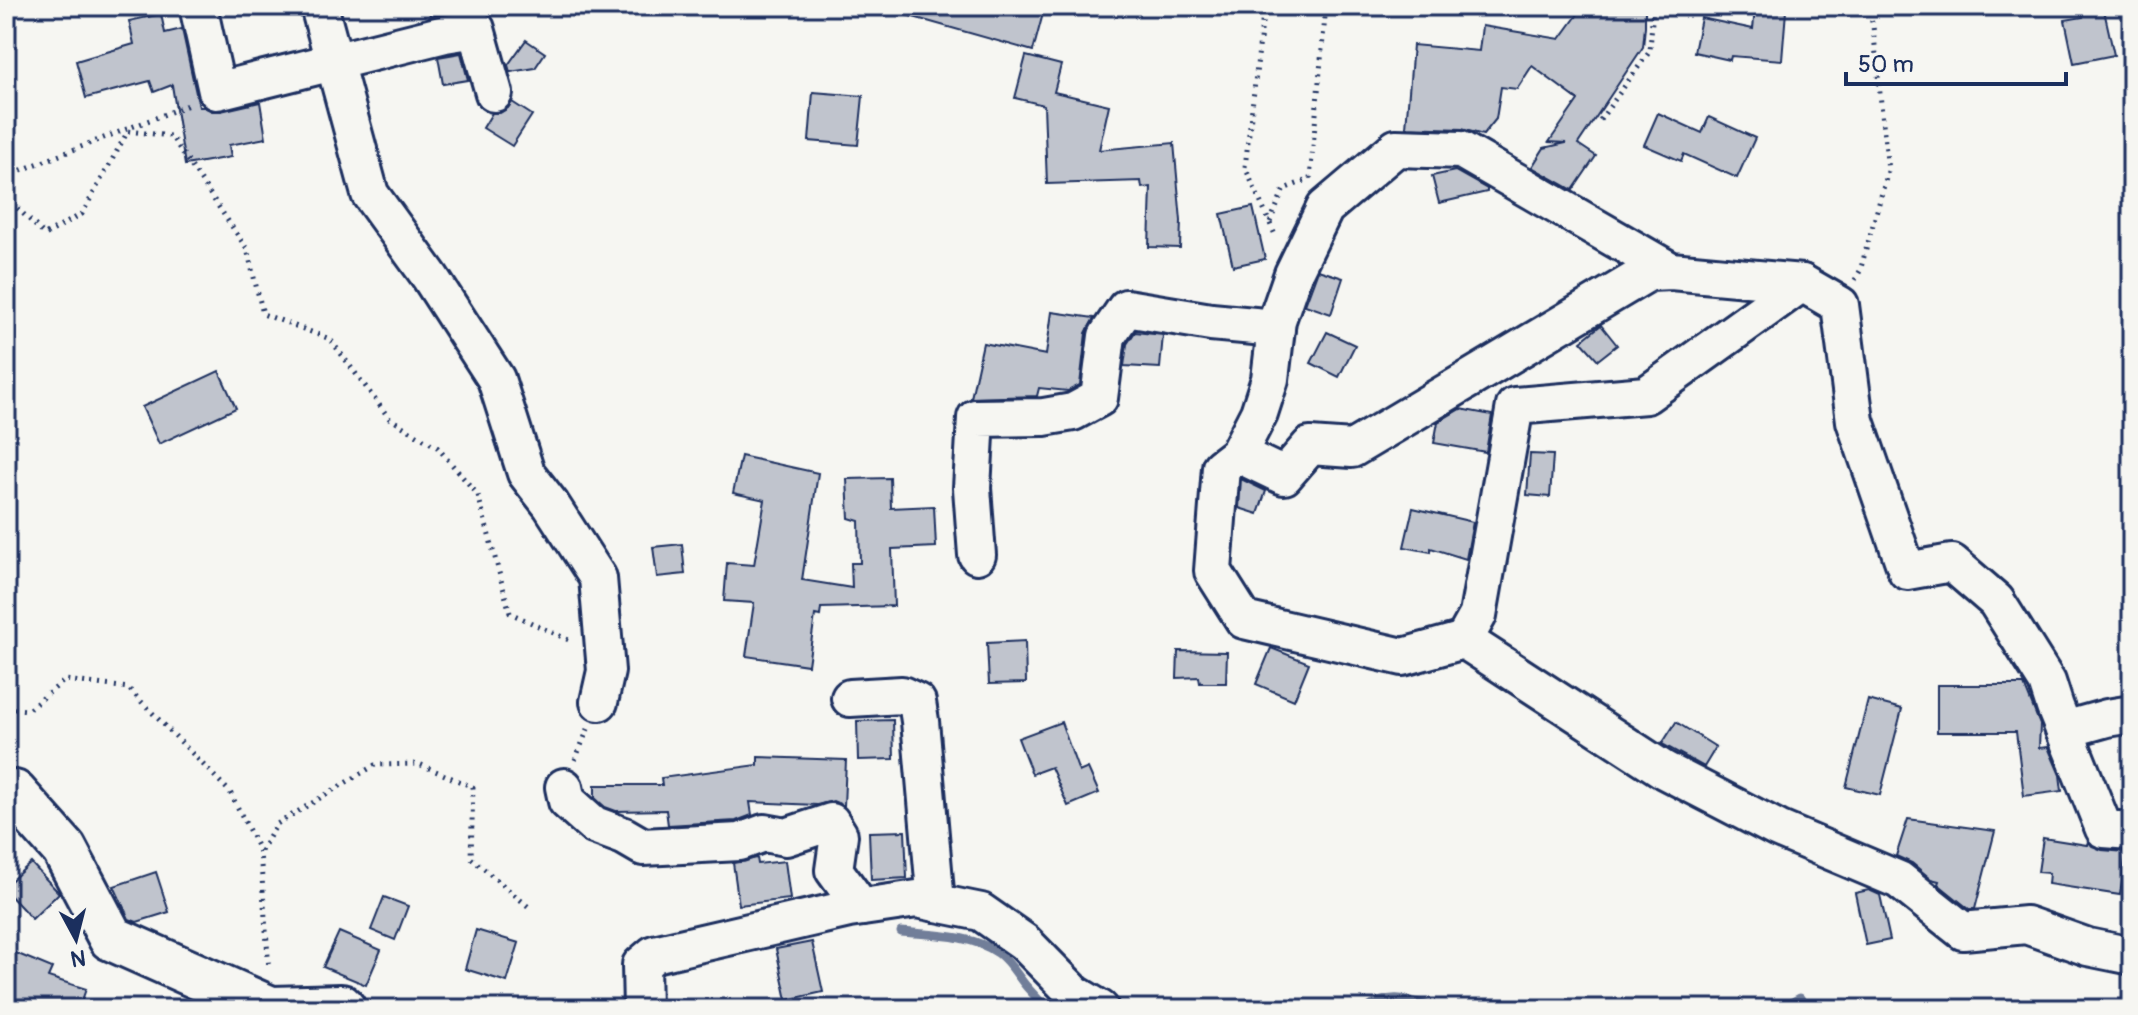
<svg xmlns="http://www.w3.org/2000/svg" width="2138" height="1015" font-family="Pangolin,sans-serif">
  <rect width="100%" height="100%" fill="#f6f6f2"/>
  <filter id="ink" filterUnits="userSpaceOnUse"><feTurbulence type="fractalNoise" baseFrequency=".0125" numOctaves="2"/><feDisplacementMap in="SourceGraphic" scale="16" xChannelSelector="R" yChannelSelector="G"/><feConvolveMatrix kernelMatrix="1 2 1 2 8 2 1 2 1" color-interpolation-filters="sRGB"/></filter>
  <g filter="url(#ink)">
    <g fill="none" stroke-linecap="round" stroke-linejoin="round">
      <g stroke="#717e99" stroke-width="9">
        <path d="M901 932C932 935 971 934 998 953 1010 962 1017 975 1026 986 1033 994 1040 1001 1047 1009"/>
        <path d="M1367 1009C1392 990 1413 1002 1441 1009"/>
        <polyline points="1594,1009 1601,1009"/>
        <polyline points="1780,1009 1800,998 1806,1009"/>
      </g>
    </g>
    <g fill="#c0c4cd" stroke="#1b2f5e" stroke-width="2">
      <polygon points="428,6 462,6 463,10 430,16"/>
      <polygon points="900,6 1045,6 1033,51 899,13"/>
      <polygon points="1584,6 1645,6 1645,26 1643,47 1578,144 1596,156 1573,190 1532,167 1544,148 1566,143 1549,142 1578,100 1532,66 1517,89 1501,87 1496,119 1483,135 1462,129 1406,127 1413,45 1479,51 1482,26 1560,39"/>
      <polygon points="2081,6 2103,6 2114,55 2074,63 2065,20 2083,17"/>
      <polygon points="1755,9 1786,11 1782,60 1731,56 1730,60 1694,52 1701,18 1753,29"/>
      <polygon points="161,14 165,33 182,29 199,107 204,107 212,111 221,111 260,102 266,138 229,145 231,157 185,165 172,85 154,92 150,81 86,98 76,61 134,44 129,21"/>
      <polygon points="526,40 545,53 535,68 510,72 508,65"/>
      <polygon points="461,53 468,80 443,84 438,57"/>
      <polygon points="1026,56 1061,65 1054,92 1109,105 1099,150 1174,143 1181,221 1180,248 1149,247 1151,187 1142,188 1141,181 1047,184 1044,105 1015,98"/>
      <polygon points="813,92 863,96 858,145 809,141"/>
      <polygon points="512,102 532,115 512,146 483,128 492,113 500,113 508,108"/>
      <polygon points="1658,113 1702,133 1709,117 1755,138 1737,178 1684,154 1681,161 1644,145"/>
      <polygon points="1455,171 1487,189 1487,192 1439,203 1432,176"/>
      <polygon points="1253,207 1265,259 1233,266 1221,214"/>
      <polygon points="1318,270 1343,278 1331,314 1305,305"/>
      <polygon points="1052,312 1094,318 1086,333 1080,385 1068,391 1039,388 1037,396 971,398 983,343 1046,355"/>
      <polygon points="1601,325 1617,345 1598,360 1581,341"/>
      <polygon points="1135,332 1163,335 1160,368 1124,366 1127,344"/>
      <polygon points="1327,332 1355,345 1339,377 1311,363"/>
      <polygon points="219,371 236,408 159,444 142,407"/>
      <polygon points="1460,409 1492,415 1486,452 1434,443 1438,422"/>
      <polygon points="1530,454 1553,455 1550,497 1527,495"/>
      <polygon points="741,456 818,473 802,580 852,588 851,563 860,563 859,521 849,518 847,479 890,478 891,508 934,506 936,547 892,549 894,606 821,608 820,616 815,615 808,665 746,656 754,603 724,601 727,563 754,565 765,500 733,493"/>
      <polygon points="1241,479 1266,491 1258,514 1239,508"/>
      <polygon points="1413,508 1473,522 1466,559 1431,548 1431,552 1404,547"/>
      <polygon points="682,544 685,574 657,577 653,547"/>
      <polygon points="1025,641 1026,683 989,684 987,643"/>
      <polygon points="1271,648 1309,663 1294,700 1256,684"/>
      <polygon points="1178,651 1227,652 1226,683 1200,683 1199,677 1177,678"/>
      <polygon points="1937,685 2024,685 2040,725 2039,748 2048,747 2060,775 2062,791 2024,796 2016,732 1937,732"/>
      <polygon points="1868,700 1902,709 1880,795 1846,787"/>
      <polygon points="893,720 894,759 858,760 857,721"/>
      <polygon points="1061,722 1079,772 1088,768 1099,793 1068,806 1051,767 1032,774 1018,738"/>
      <polygon points="1676,722 1716,747 1704,767 1662,744"/>
      <polygon points="758,757 846,760 844,806 833,801 817,805 750,802 752,815 736,821 668,825 666,810 616,811 605,807 595,798 595,785 662,785 661,778 758,765"/>
      <polygon points="1908,819 1995,831 1975,909 1969,909 1938,884 1939,881 1931,879 1912,863 1896,856"/>
      <polygon points="905,831 907,878 871,880 869,832"/>
      <polygon points="2043,838 2087,845 2088,841 2092,846 2102,850 2126,852 2120,895 2048,884 2049,873 2038,872"/>
      <polygon points="757,858 758,864 785,861 790,899 739,905 733,863"/>
      <polygon points="31,863 59,893 32,919 6,891 6,885"/>
      <polygon points="156,872 169,912 137,922 129,919 114,886"/>
      <polygon points="1869,890 1880,895 1890,940 1866,945 1855,893"/>
      <polygon points="384,897 408,906 395,940 371,930"/>
      <polygon points="476,930 519,943 507,982 465,969"/>
      <polygon points="339,932 381,950 366,985 323,967"/>
      <polygon points="812,942 823,992 787,1000 776,949"/>
      <polygon points="6,949 52,968 48,977 86,989 79,1009 31,1009 6,996"/>
    </g>
    <g fill="none" stroke-linecap="round" stroke-linejoin="round">
      <g stroke="#1b2f5e" stroke-width="42">
        <g id="street">
          <polyline points="198,6 217,91 445,34 476,29 494,93"/>
          <polyline points="319,6 370,194 430,277 496,379 526,473 551,505 598,578 606,671 599,702"/>
          <polyline points="1671,271 1649,272 1352,449 1310,446 1284,476 1238,454 1259,413 1270,379 1277,320 1293,274 1325,208 1396,148 1461,150 1671,271 1802,283 1840,305 1855,421 1907,571 1952,563 1996,601 2047,682 2055,707 2104,829 2132,831"/>
          <polyline points="1238,454 1221,467 1213,571 1244,620 1403,657 1464,640 1664,770 1778,829 1899,880 1963,931 2026,925 2088,947 2132,956"/>
          <polyline points="977,555 972,488 976,418 1044,417 1073,412 1099,398 1107,336 1126,308 1211,322 1276,328"/>
          <polyline points="1464,640 1478,615 1515,406 1646,395 1802,283"/>
          <polyline points="850,698 902,695 917,702 920,721 936,903"/>
          <polyline points="2064,730 2107,718 2132,714"/>
          <polyline points="564,787 567,801 594,825 624,836 643,847 740,842 764,833 786,837 831,822 839,835 834,870 861,907"/>
          <polyline points="642,1009 641,965 654,954 849,909 917,899 981,912 1024,942 1075,994 1100,1009"/>
        </g>
      </g>
      <g stroke="#1b2f5e" stroke-width="50">
        <g id="secondary">
          <polyline points="6,793 14,793 64,849 111,938 271,1009"/>
          <polyline points="273,1009 341,1007 343,1009"/>
        </g>
      </g>
      <g stroke="#1b2f5e" stroke-width="5" stroke-dasharray="2 6" stroke-linecap="butt">
        <polyline points="1264,6 1245,167 1276,237"/>
        <polyline points="1600,120 1650,51 1653,6"/>
        <polyline points="6,176 191,104"/>
        <polyline points="6,197 45,235 82,214 128,131 171,136 247,249 263,314 330,339 389,418 437,447 478,495 510,613 571,641"/>
        <polyline points="1270,222 1284,189 1310,179 1326,6"/>
        <polyline points="1855,280 1860,271 1888,171 1873,26 1868,6"/>
        <polyline points="6,708 28,710 65,680 128,688 230,792 260,852 269,969"/>
        <polyline points="575,760 588,729"/>
        <polyline points="261,851 277,824 375,765 419,764 473,787 471,858 530,908"/>
      </g>
      <use href="#street" stroke="#f6f6f2" stroke-width="36"/>
      <use href="#secondary" stroke="#f6f6f2" stroke-width="44"/>
    </g>
  </g>
  <rect width="2138" height="1015" fill="none" stroke="#f6f6f2" stroke-width="32"/>
  <rect x="16" y="16" width="2106" height="983" fill="none" stroke="#1b2f5e" stroke-width="3" filter="url(#ink)"/>
  <g transform="translate(76 939) rotate(173)" stroke="#f6f6f2" stroke-width="6" paint-order="stroke">
  <path d="M0-6L14 30L0 20L-14 30Z" fill="#1b2f5e"/>
  <text y="-12" font-size="22" font-weight="bold" text-anchor="middle" fill="#1b2f5e">N</text>
  </g>
  <path d="M1846 72v12h220v-12" fill="none" stroke="#1b2f5e" stroke-width="4"/>
  <text x="1858" y="72" font-size="24" fill="#1b2f5e" stroke="#f6f6f2" stroke-width="6" paint-order="stroke">50 m</text>
</svg>
